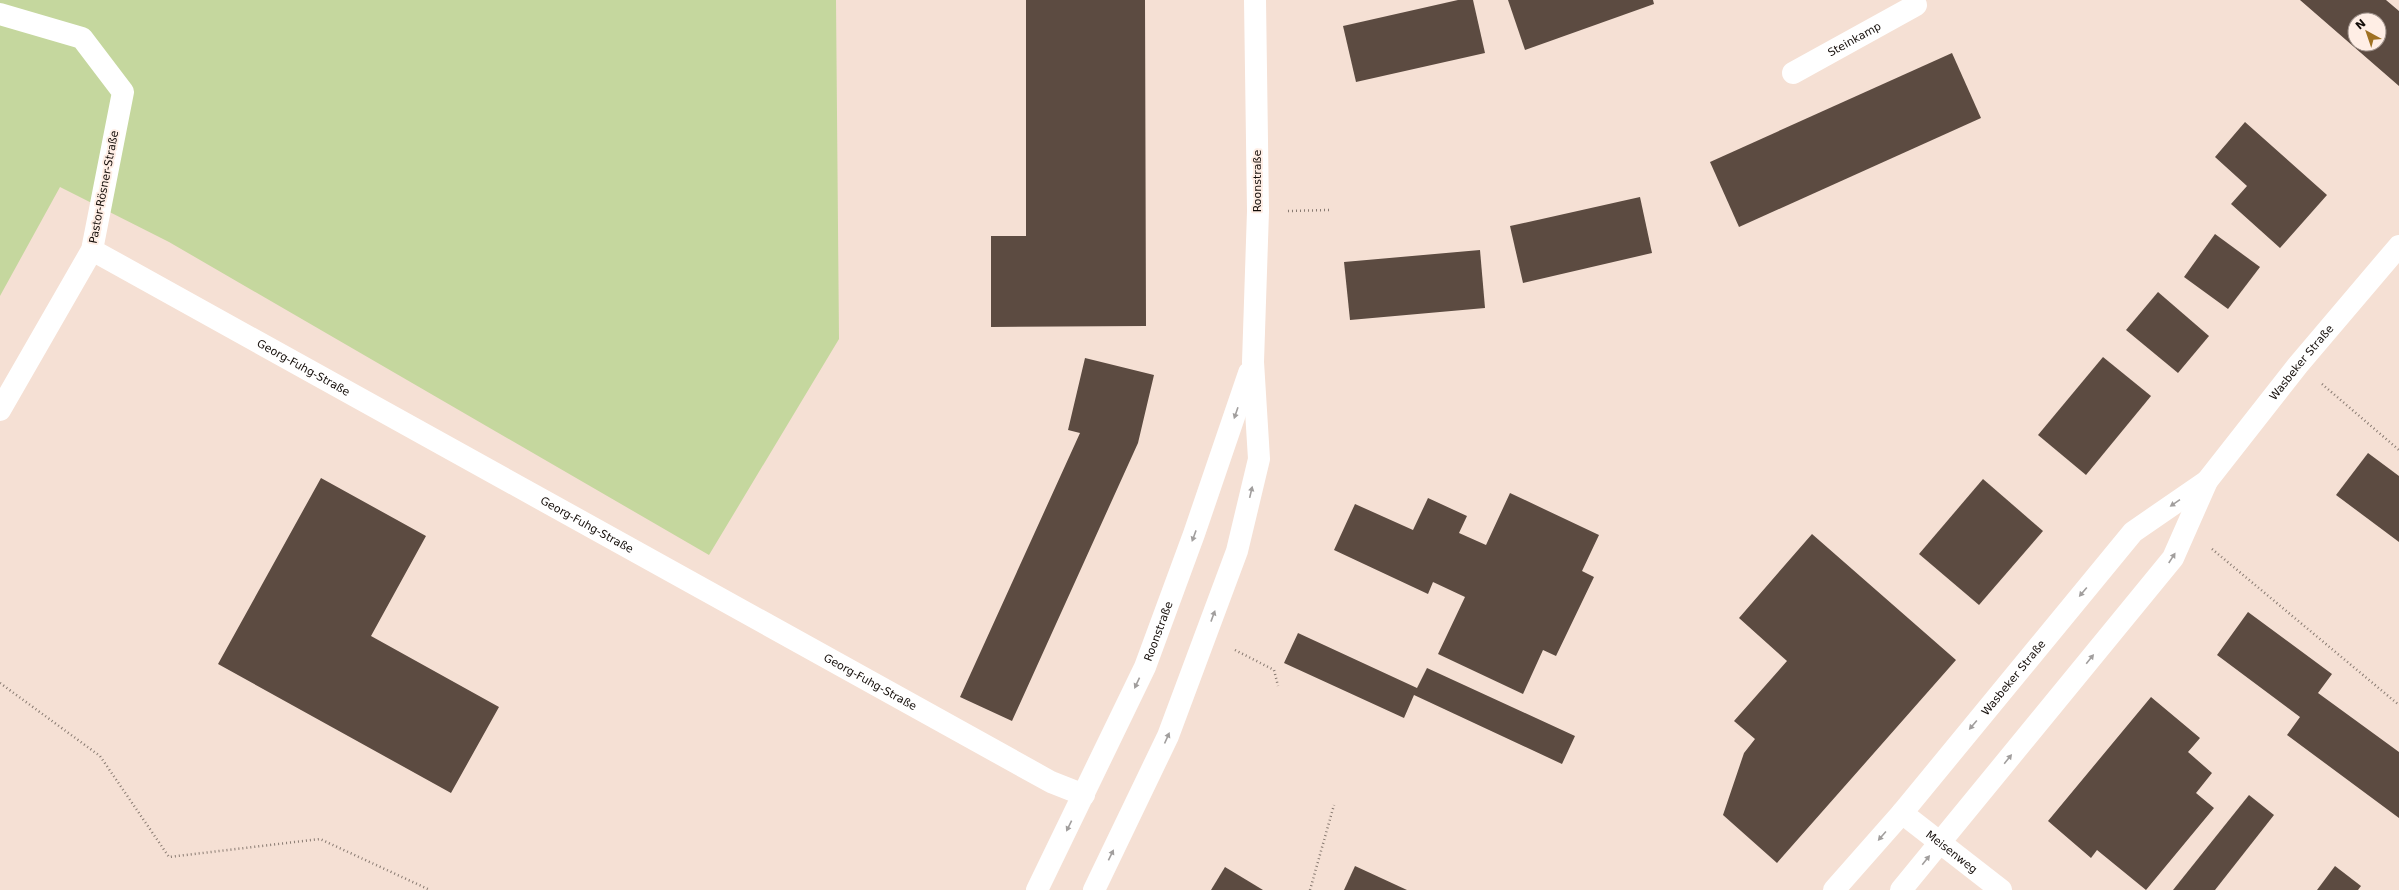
<svg xmlns="http://www.w3.org/2000/svg" width="2399" height="890" font-family="'DejaVu Sans',sans-serif">
  <rect width="100%" height="100%" fill="#f5e0d4"/>
  <polygon fill="#c5d79e" points="0,0 836,0 839,339 709,555 169,242 60,187 0,296"/>
  <g fill="#5c4b41" fill-rule="evenodd">
    <polygon points="1026,0 1145,0 1146,326 991,327 991,236 1026,236"/>
    <polygon points="1458,0 1473,0 1485,53 1356,82 1343,26"/>
    <polygon points="1508,0 1653,0 1654,4 1525,50"/>
    <path d="M2300 0H2386L2399 11V86ZM2355 20H2379V44H2355Z"/>
    <polygon points="1952,53 1981,118 1739,227 1710,162"/>
    <polygon points="2245,122 2327,195 2280,248 2231,204 2247,186 2215,157"/>
    <polygon points="1640,197 1652,253 1523,283 1510,226"/>
    <polygon points="2215,234 2260,267 2228,309 2184,277"/>
    <polygon points="1480,250 1485,308 1350,320 1344,262"/>
    <polygon points="2158,292 2209,336 2178,373 2126,330"/>
    <polygon points="2103,357 2151,396 2086,475 2038,435"/>
    <polygon points="1085,358 1154,375 1138,443 1012,721 960,697 1080,433 1068,430"/>
    <polygon points="2368,453 2399,476 2399,542 2336,495"/>
    <polygon points="321,478 426,536 371,636 499,707 451,793 218,664"/>
    <polygon points="1983,479 2043,531 1979,605 1919,554"/>
    <polygon points="1510,493 1599,535 1582,571 1594,577 1556,656 1543,650 1523,694 1438,654 1465,597 1433,582 1428,594 1334,550 1355,504 1413,530 1428,498 1467,516 1459,533 1486,545"/>
    <polygon points="1812,534 1956,660 1777,863 1723,815 1744,753 1755,739 1734,721 1787,661 1739,618"/>
    <polygon points="2248,612 2332,674 2318,693 2399,752 2399,818 2287,735 2300,717 2217,655"/>
    <polygon points="1298,633 1417,688 1427,668 1575,736 1562,764 1414,695 1404,718 1284,663"/>
    <polygon points="2151,697 2200,738 2188,752 2212,773 2196,793 2214,808 2146,890 2097,850 2091,858 2048,821"/>
    <polygon points="2249,795 2274,815 2215,890 2173,890"/>
    <polygon points="1355,866 1407,890 1344,890"/>
    <polygon points="2335,866 2361,886 2358,890 2317,890"/>
    <polygon points="1225,867 1263,890 1211,890"/>
  </g>
  <g fill="none" stroke-linecap="round" stroke-linejoin="round">
    <g stroke="#887a71" stroke-width="2.5" stroke-dasharray="1 3" stroke-linecap="butt">
      <polyline points="1288,211 1329,210"/>
      <polyline points="2322,384 2399,450"/>
      <polyline points="2212,549 2399,705"/>
      <polyline points="1235,650 1274,670 1278,686"/>
      <polyline points="0,683 100,756 169,857 320,839 430,890"/>
      <polyline points="1310,890 1334,805"/>
    </g>
    <g stroke="#fff" stroke-width="22">
      <polyline points="0,14 82,38 123,92 92,250 0,410"/>
      <path id="s1" d="M1793 73 1916 5"/>
      <path id="s2" d="M92 250 1051 782 1084 795"/>
      <path id="s3" d="M1902 813 2001 890"/>
      <path id="s4" d="M1834 890 1902 813 2133 532 2207 481"/>
      <path id="s5" d="M1901 890 2173 558 2207 481 2298 365 2399 246"/>
    </g>
    <g stroke="#fff" stroke-width="22">
      <path id="s6" d="M1037 890 1145 667 1194 534 1249 373"/>
      <polyline points="1094,890 1168,736 1237,551 1259,459 1253,362 1258,211 1255,0"/>
    </g>
  </g>
  <defs><path id="oneway-solid" d="M-6-.8H1V-3.2L6.5 0L1 3.2V.8H-6Z"/></defs>
  <g fill="#a19e9d">
    <use href="#oneway-solid" transform="translate(1236 413) rotate(109)"/>
    <use href="#oneway-solid" transform="translate(1251 492) rotate(-77)"/>
    <use href="#oneway-solid" transform="translate(2175 503) rotate(146)"/>
    <use href="#oneway-solid" transform="translate(1194 536) rotate(110)"/>
    <use href="#oneway-solid" transform="translate(2172 558) rotate(-57)"/>
    <use href="#oneway-solid" transform="translate(2083 592) rotate(130)"/>
    <use href="#oneway-solid" transform="translate(1213 616) rotate(-70)"/>
    <use href="#oneway-solid" transform="translate(2090 659) rotate(-51)"/>
    <use href="#oneway-solid" transform="translate(1137 683) rotate(115)"/>
    <use href="#oneway-solid" transform="translate(1973 725) rotate(130)"/>
    <use href="#oneway-solid" transform="translate(1167 738) rotate(-66)"/>
    <use href="#oneway-solid" transform="translate(2008 759) rotate(-51)"/>
    <use href="#oneway-solid" transform="translate(1069 826) rotate(116)"/>
    <use href="#oneway-solid" transform="translate(1882 836) rotate(131)"/>
    <use href="#oneway-solid" transform="translate(1111 855) rotate(-64)"/>
    <use href="#oneway-solid" transform="translate(1926 860) rotate(-51)"/>
  </g>
  <g text-anchor="middle" dominant-baseline="central" stroke-width="4" stroke-linejoin="round" paint-order="stroke">
    <g font-size="11" fill="#140d09" stroke="#ffeee5">
      <text stroke="none"><textPath href="#s1" startOffset="70">Steinkamp</textPath></text>
      <text transform="translate(1257 181) rotate(-90)">Roonstraße</text>
      <text transform="translate(104 187) rotate(-79)">Pastor-Rösner-Straße</text>
      <text stroke="none"><textPath href="#s5" startOffset="665">Wasbeker Straße</textPath></text>
      <text stroke="none"><textPath href="#s2" startOffset="242">Georg-Fuhg-Straße</textPath></text>
      <text stroke="none"><textPath href="#s2" startOffset="566">Georg-Fuhg-Straße</textPath></text>
      <text stroke="none"><textPath href="#s6" startOffset="286">Roonstraße</textPath></text>
      <text stroke="none"><textPath href="#s4" startOffset="278">Wasbeker Straße</textPath></text>
      <text stroke="none"><textPath href="#s2" startOffset="890">Georg-Fuhg-Straße</textPath></text>
      <text stroke="none"><textPath href="#s3" startOffset="63">Meisenweg</textPath></text>
    </g>
  </g>
  <g transform="translate(2367 32) rotate(320)"><circle r="19" fill="#ffeee5" stroke="#a1948d"/>
  <path d="M0-3L7 15L0 10L-7 15Z" fill="#9f7123"/>
  <text y="-6" font-size="11" font-weight="bold" text-anchor="middle" fill="#140d09">N</text>
  </g>
</svg>
